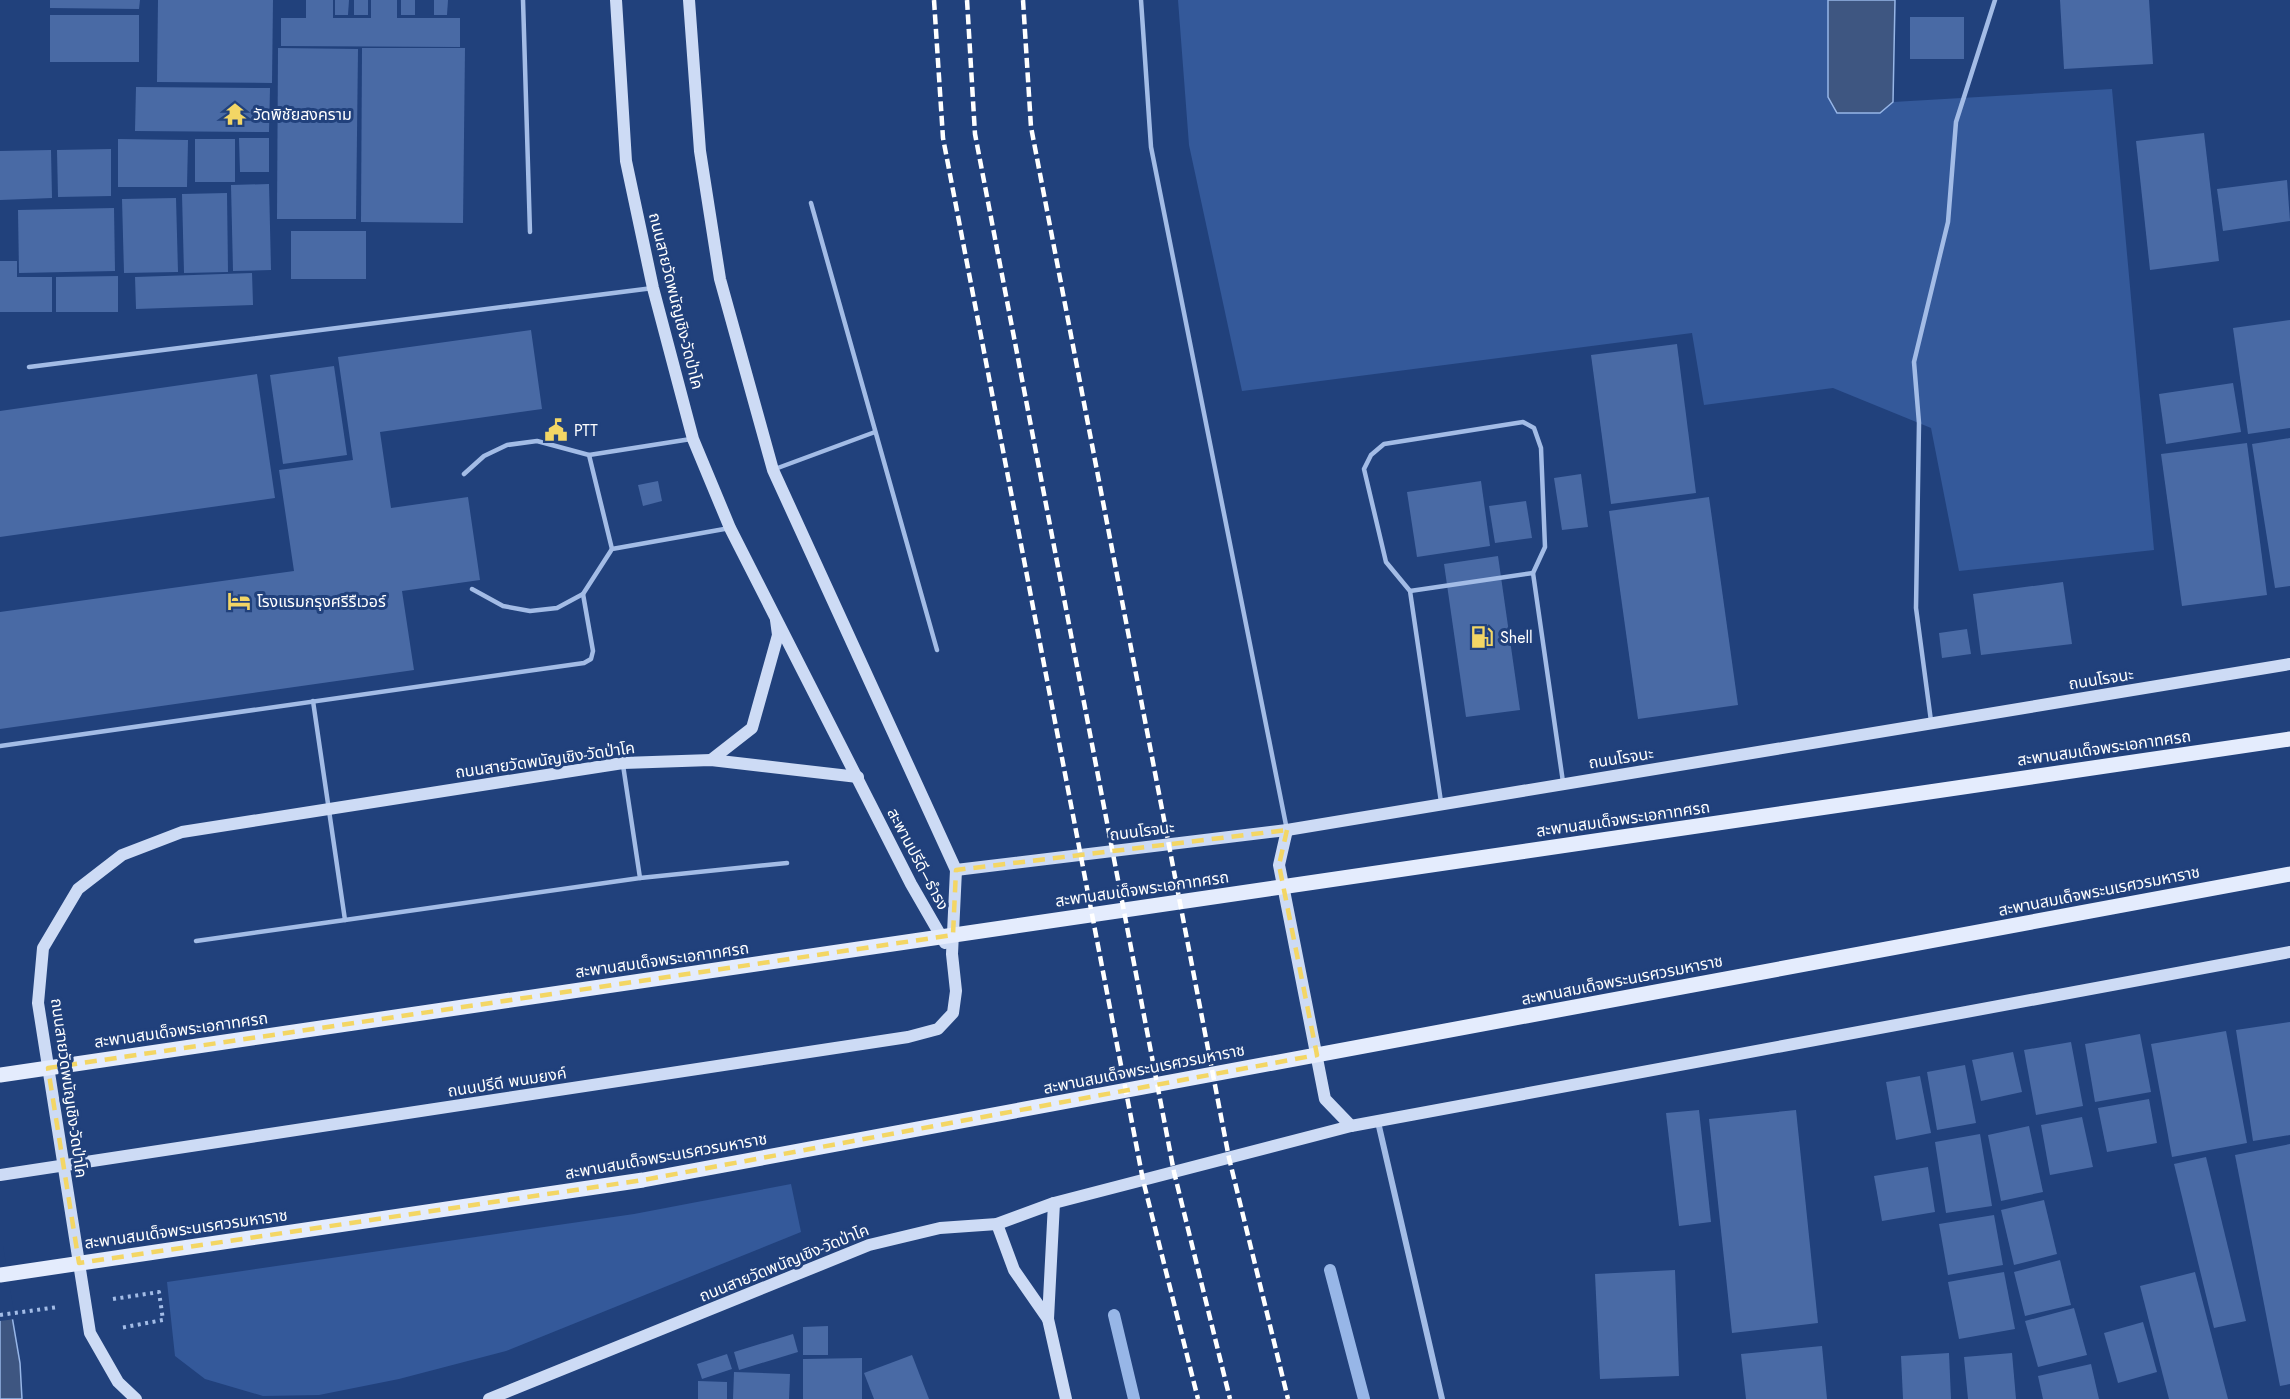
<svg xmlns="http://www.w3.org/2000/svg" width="2290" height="1399" font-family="Jost,'Noto Sans Thai',sans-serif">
  <rect width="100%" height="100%" fill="#21417c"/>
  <g fill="#34599a">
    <polygon points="1178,0 1828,0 1828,97 1880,113 1893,102 2112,89 2154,550 1959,571 1931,428 1833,388 1704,405 1692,333 1242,391 1189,145"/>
    <polygon points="791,1184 801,1232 506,1351 399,1379 319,1395 263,1396 205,1379 175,1356 167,1282 634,1214"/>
  </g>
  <g fill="#3e5681" stroke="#97b6e7" stroke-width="1.5">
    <polygon points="1828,0 1895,0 1893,102 1880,113 1837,113 1828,97"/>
    <polygon points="0,1246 20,1363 22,1399 0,1399"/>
  </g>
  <polygon fill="#21417c" points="0,1244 3,1246 15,1319 0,1321"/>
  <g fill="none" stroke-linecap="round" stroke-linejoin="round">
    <g stroke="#97b6e7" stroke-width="12">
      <polyline points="1330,1270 1364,1399"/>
      <polyline points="1114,1315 1134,1399"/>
    </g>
  </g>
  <g fill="#496aa5">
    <polygon points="50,0 140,0 139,9 50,8"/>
    <polygon points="158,0 273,0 272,83 157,82"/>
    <polygon points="306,0 333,0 333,18 371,18 371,0 397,0 397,18 460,18 460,47 281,46 281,18 306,18"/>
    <polygon points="335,0 349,0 348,15 335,15"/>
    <rect x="354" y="0" width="14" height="15"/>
    <rect x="401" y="0" width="14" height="15"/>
    <polygon points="434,0 448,0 447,15 434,15"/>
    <polygon points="2060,0 2149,0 2153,64 2064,69"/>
    <rect x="50" y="15" width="89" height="47"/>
    <rect x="1910" y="17" width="54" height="42"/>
    <polygon points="278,48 358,49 356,219 277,219"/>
    <polygon points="362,48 465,48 463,223 361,222"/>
    <polygon points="136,87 270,88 269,132 135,131"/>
    <polygon points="2204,133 2219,261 2150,270 2136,141"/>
    <polygon points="239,138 269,138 269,172 240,172"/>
    <polygon points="118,139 188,140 187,187 118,187"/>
    <rect x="195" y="139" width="40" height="43"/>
    <polygon points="111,149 111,196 58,197 57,150"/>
    <polygon points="51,150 52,198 0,200 0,151"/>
    <polygon points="2287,180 2290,221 2223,231 2217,189"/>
    <polygon points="269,184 271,270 233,271 231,185"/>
    <polygon points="227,193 228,272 184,273 182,194"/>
    <polygon points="176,198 178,272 124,273 122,199"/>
    <polygon points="114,208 115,271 19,273 18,210"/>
    <rect x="291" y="231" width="75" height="48"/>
    <polygon points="0,261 17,261 17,277 52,277 52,312 0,312"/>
    <polygon points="252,273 253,305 136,309 135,277"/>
    <polygon points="118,276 118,312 56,312 56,277"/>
    <polygon points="2290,320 2290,428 2248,434 2233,328"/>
    <polygon points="531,330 542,409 380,432 391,508 468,497 480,580 402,591 414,670 0,729 0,612 294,571 279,470 353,460 338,357"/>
    <polygon points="1677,344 1696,493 1611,504 1591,355"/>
    <polygon points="334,366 347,455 283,464 270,375"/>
    <polygon points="257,374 275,498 0,537 0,411"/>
    <polygon points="2233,383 2241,432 2166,444 2159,394"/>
    <polygon points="2290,438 2290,586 2275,588 2252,444"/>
    <polygon points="2247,443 2267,595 2182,606 2161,454"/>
    <polygon points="1581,474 1588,527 1562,530 1554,478"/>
    <polygon points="658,481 662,501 643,506 638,485"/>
    <polygon points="1481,481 1490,546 1417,557 1407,492"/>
    <polygon points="1709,497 1738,705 1638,719 1609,511"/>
    <polygon points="1526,501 1532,538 1495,543 1489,506"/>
    <polygon points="1498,556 1520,710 1466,717 1444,564"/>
    <polygon points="2063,582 2072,644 1981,655 1973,594"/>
    <polygon points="1967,629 1971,654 1942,658 1939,633"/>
    <polygon points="2290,1022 2290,1135 2253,1141 2236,1030"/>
    <polygon points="2226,1031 2247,1143 2172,1157 2151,1044"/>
    <polygon points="2140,1034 2151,1092 2095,1102 2085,1044"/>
    <polygon points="2071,1042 2083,1106 2036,1115 2024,1050"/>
    <polygon points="2013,1052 2022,1092 1981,1101 1972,1060"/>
    <polygon points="1965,1065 1976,1123 1937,1130 1927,1072"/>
    <polygon points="1920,1076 1931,1133 1896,1140 1886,1082"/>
    <polygon points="2149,1099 2157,1143 2107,1152 2098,1108"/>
    <polygon points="1699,1110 1711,1222 1679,1226 1666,1113"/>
    <polygon points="1796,1110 1818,1323 1732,1333 1709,1119"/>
    <polygon points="2082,1117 2093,1167 2050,1175 2041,1125"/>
    <polygon points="2029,1126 2043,1192 2001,1201 1988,1135"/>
    <polygon points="1980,1134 1992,1206 1946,1213 1935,1142"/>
    <polygon points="2290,1144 2290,1384 2280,1386 2235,1155"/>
    <polygon points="2206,1157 2246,1321 2214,1328 2174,1164"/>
    <polygon points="1928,1167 1935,1212 1882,1221 1874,1176"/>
    <polygon points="2044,1200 2057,1254 2014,1265 2001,1210"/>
    <polygon points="1994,1215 2003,1265 1948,1275 1939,1224"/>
    <polygon points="2060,1260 2071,1305 2025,1316 2014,1272"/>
    <polygon points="1675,1270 1679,1376 1600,1379 1595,1274"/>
    <polygon points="2004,1272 2015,1329 1959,1339 1948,1282"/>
    <polygon points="2195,1272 2228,1399 2169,1399 2140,1286"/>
    <polygon points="2074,1308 2087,1355 2038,1367 2025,1321"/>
    <polygon points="2143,1322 2157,1372 2118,1383 2104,1333"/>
    <polygon points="828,1326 828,1355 803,1355 803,1327"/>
    <polygon points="793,1334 798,1352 739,1370 734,1352"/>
    <polygon points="1822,1346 1827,1399 1746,1399 1741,1354"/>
    <polygon points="1949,1353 1951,1399 1903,1399 1901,1356"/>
    <polygon points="2012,1353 2016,1399 1968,1399 1964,1357"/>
    <polygon points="727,1354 732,1369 702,1379 697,1364"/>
    <polygon points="912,1355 929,1399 874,1399 864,1373"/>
    <polygon points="862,1358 862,1399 803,1399 803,1359"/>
    <polygon points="2091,1364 2099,1399 2043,1399 2038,1376"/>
    <polygon points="734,1372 790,1374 789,1399 733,1399"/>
    <polygon points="698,1381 727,1382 727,1399 698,1399"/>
  </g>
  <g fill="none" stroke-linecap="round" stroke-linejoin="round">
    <g stroke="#a3bce6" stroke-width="4" stroke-dasharray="3 4.5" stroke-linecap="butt">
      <polyline points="113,1299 159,1292 163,1320 120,1328"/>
      <polyline points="0,1315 58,1307"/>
    </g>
    <g stroke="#a3bce6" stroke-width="4.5">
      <polyline points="523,0 530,232"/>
      <polyline points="1141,0 1151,147 1287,830"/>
      <polyline points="811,203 937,650"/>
      <polyline points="29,367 653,288"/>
      <polyline points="589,455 612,549"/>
      <polyline points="775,469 875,432"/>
      <polyline points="464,474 484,456 507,445 537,441 589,455 691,439"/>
      <polyline points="472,589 503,606 530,611 557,608 583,594 612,549 730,528"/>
      <polyline points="1410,591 1533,573"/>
      <polyline points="313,701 345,920 640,878 623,765"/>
      <polyline points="1931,721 1916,608 1919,423 1914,362 1948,222 1956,122 1995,0"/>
      <polyline points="0,746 584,663 591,659 593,651 583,594"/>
      <polyline points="1441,802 1410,591 1386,562 1364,469 1371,455 1384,444 1523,422 1534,428 1541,448 1545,547 1533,573 1563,782"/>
      <polyline points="640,878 787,863"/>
      <polyline points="196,941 345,920"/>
    </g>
    <polyline stroke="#a3bce6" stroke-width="6" points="1378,1122 1442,1399"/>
    <g stroke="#cddbf5" stroke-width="12">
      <polyline points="616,0 626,161 653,288 693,439 730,528 911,884 945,943"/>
      <polyline points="711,760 752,728 778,635 776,620"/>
      <polyline points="1287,830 1279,865 1325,1099 1351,1126"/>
      <polyline points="956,870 1287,830 2290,664"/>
      <polyline points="0,1175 908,1037 938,1029 953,1013 956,991 952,954 956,870 773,470 720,279 700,151 689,0"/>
      <polyline points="1054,1203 1048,1319 1066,1399"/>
      <polyline points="997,1224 1014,1270 1048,1319"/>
      <polyline points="136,1399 118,1382 90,1333 38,1003 43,948 78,889 122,855 182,832 623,763 711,760 858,777"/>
      <polyline points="489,1399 869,1245 940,1228 997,1224 1054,1203 1351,1126 2290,952"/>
    </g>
    <g stroke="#e4ecfd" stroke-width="15">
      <polyline points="0,1075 2290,739"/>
      <polyline points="0,1275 643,1180 2290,874"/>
    </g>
    <g stroke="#fff" stroke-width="4.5" stroke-dasharray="10 4.5" stroke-linecap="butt">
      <polyline points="934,0 943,138 1143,1180 1198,1399"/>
      <polyline points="967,0 975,134 1174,1172 1230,1399"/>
      <polyline points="1023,0 1031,127 1229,1158 1288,1399"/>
    </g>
  </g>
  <path fill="none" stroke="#f3d665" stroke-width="4.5" stroke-dasharray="12 8" stroke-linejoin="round" d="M1287 830 1279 865 1317 1055 643 1180 79 1263 48 1068 953 935 956 870Z"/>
  <defs>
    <g id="temple-bare" transform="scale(1.8)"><path d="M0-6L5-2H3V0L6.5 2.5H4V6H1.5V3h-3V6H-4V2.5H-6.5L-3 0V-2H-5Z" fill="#f3d665" stroke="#21417c" stroke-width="2.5" paint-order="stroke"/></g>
    <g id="civic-bare" transform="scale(1.8)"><path d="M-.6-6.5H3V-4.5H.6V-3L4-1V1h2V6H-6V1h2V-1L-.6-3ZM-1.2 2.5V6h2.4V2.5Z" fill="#f3d665" stroke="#21417c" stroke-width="2.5" paint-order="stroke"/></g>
    <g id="hotel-bare" transform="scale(1.8)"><path d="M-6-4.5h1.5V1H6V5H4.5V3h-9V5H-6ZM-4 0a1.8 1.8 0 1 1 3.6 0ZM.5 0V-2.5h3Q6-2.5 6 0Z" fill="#f3d665" stroke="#21417c" stroke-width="2.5" paint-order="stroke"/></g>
    <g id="fuel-bare" transform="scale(1.8)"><path d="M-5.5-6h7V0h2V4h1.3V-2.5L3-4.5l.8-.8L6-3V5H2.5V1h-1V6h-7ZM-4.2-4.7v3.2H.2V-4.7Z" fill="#f3d665" stroke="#21417c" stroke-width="2.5" paint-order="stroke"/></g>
  </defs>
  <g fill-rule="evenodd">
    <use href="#temple-bare" x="235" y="114"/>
    <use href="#civic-bare" x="556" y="430"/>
    <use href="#hotel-bare" x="239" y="601"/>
    <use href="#fuel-bare" x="1482" y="637"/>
  </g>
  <g text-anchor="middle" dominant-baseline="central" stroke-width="6" stroke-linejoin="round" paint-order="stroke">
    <g font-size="16" fill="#fff" stroke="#21417c" text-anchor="start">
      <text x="253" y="114">วัดพิชัยสงคราม</text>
      <text x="574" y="430">PTT</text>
      <text x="257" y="601">โรงแรมกรุงศรีรืเวอร์</text>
      <text x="1500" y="637">Shell</text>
    </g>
    <g font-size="16" fill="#fff" stroke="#21417c">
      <text transform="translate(676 301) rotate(76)">ถนนสายวัดพนัญเชิง-วัดป่าโค</text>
      <text transform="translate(2101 679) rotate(-9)">ถนนโรจนะ</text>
      <text transform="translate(2104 748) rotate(-8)">สะพานสมเด็จพระเอกาทศรถ</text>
      <text transform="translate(1621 758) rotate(-9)">ถนนโรจนะ</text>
      <text transform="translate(545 760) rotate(-8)">ถนนสายวัดพนัญเชิง-วัดป่าโค</text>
      <text transform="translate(1623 819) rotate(-8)">สะพานสมเด็จพระเอกาทศรถ</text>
      <text transform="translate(1142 831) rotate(-7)">ถนนโรจนะ</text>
      <text transform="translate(918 859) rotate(62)">สะพานปรีดี–ธำรง</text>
      <text transform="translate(1142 889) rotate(-8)">สะพานสมเด็จพระเอกาทศรถ</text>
      <text transform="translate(2099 891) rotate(-11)">สะพานสมเด็จพระนเรศวรมหาราช</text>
      <text transform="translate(662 960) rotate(-8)">สะพานสมเด็จพระเอกาทศรถ</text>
      <text transform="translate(1622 980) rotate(-11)">สะพานสมเด็จพระนเรศวรมหาราช</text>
      <text transform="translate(181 1030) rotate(-8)">สะพานสมเด็จพระเอกาทศรถ</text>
      <text transform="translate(1144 1069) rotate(-11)">สะพานสมเด็จพระนเรศวรมหาราช</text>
      <text transform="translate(507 1082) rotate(-9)">ถนนปรีดี พนมยงค์</text>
      <text transform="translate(69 1088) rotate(82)">ถนนสายวัดพนัญเชิง-วัดป่าโค</text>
      <text transform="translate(666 1156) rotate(-10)">สะพานสมเด็จพระนเรศวรมหาราช</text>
      <text transform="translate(186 1229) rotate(-8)">สะพานสมเด็จพระนเรศวรมหาราช</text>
      <text transform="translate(784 1263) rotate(-22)">ถนนสายวัดพนัญเชิง-วัดป่าโค</text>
    </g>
  </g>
</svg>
